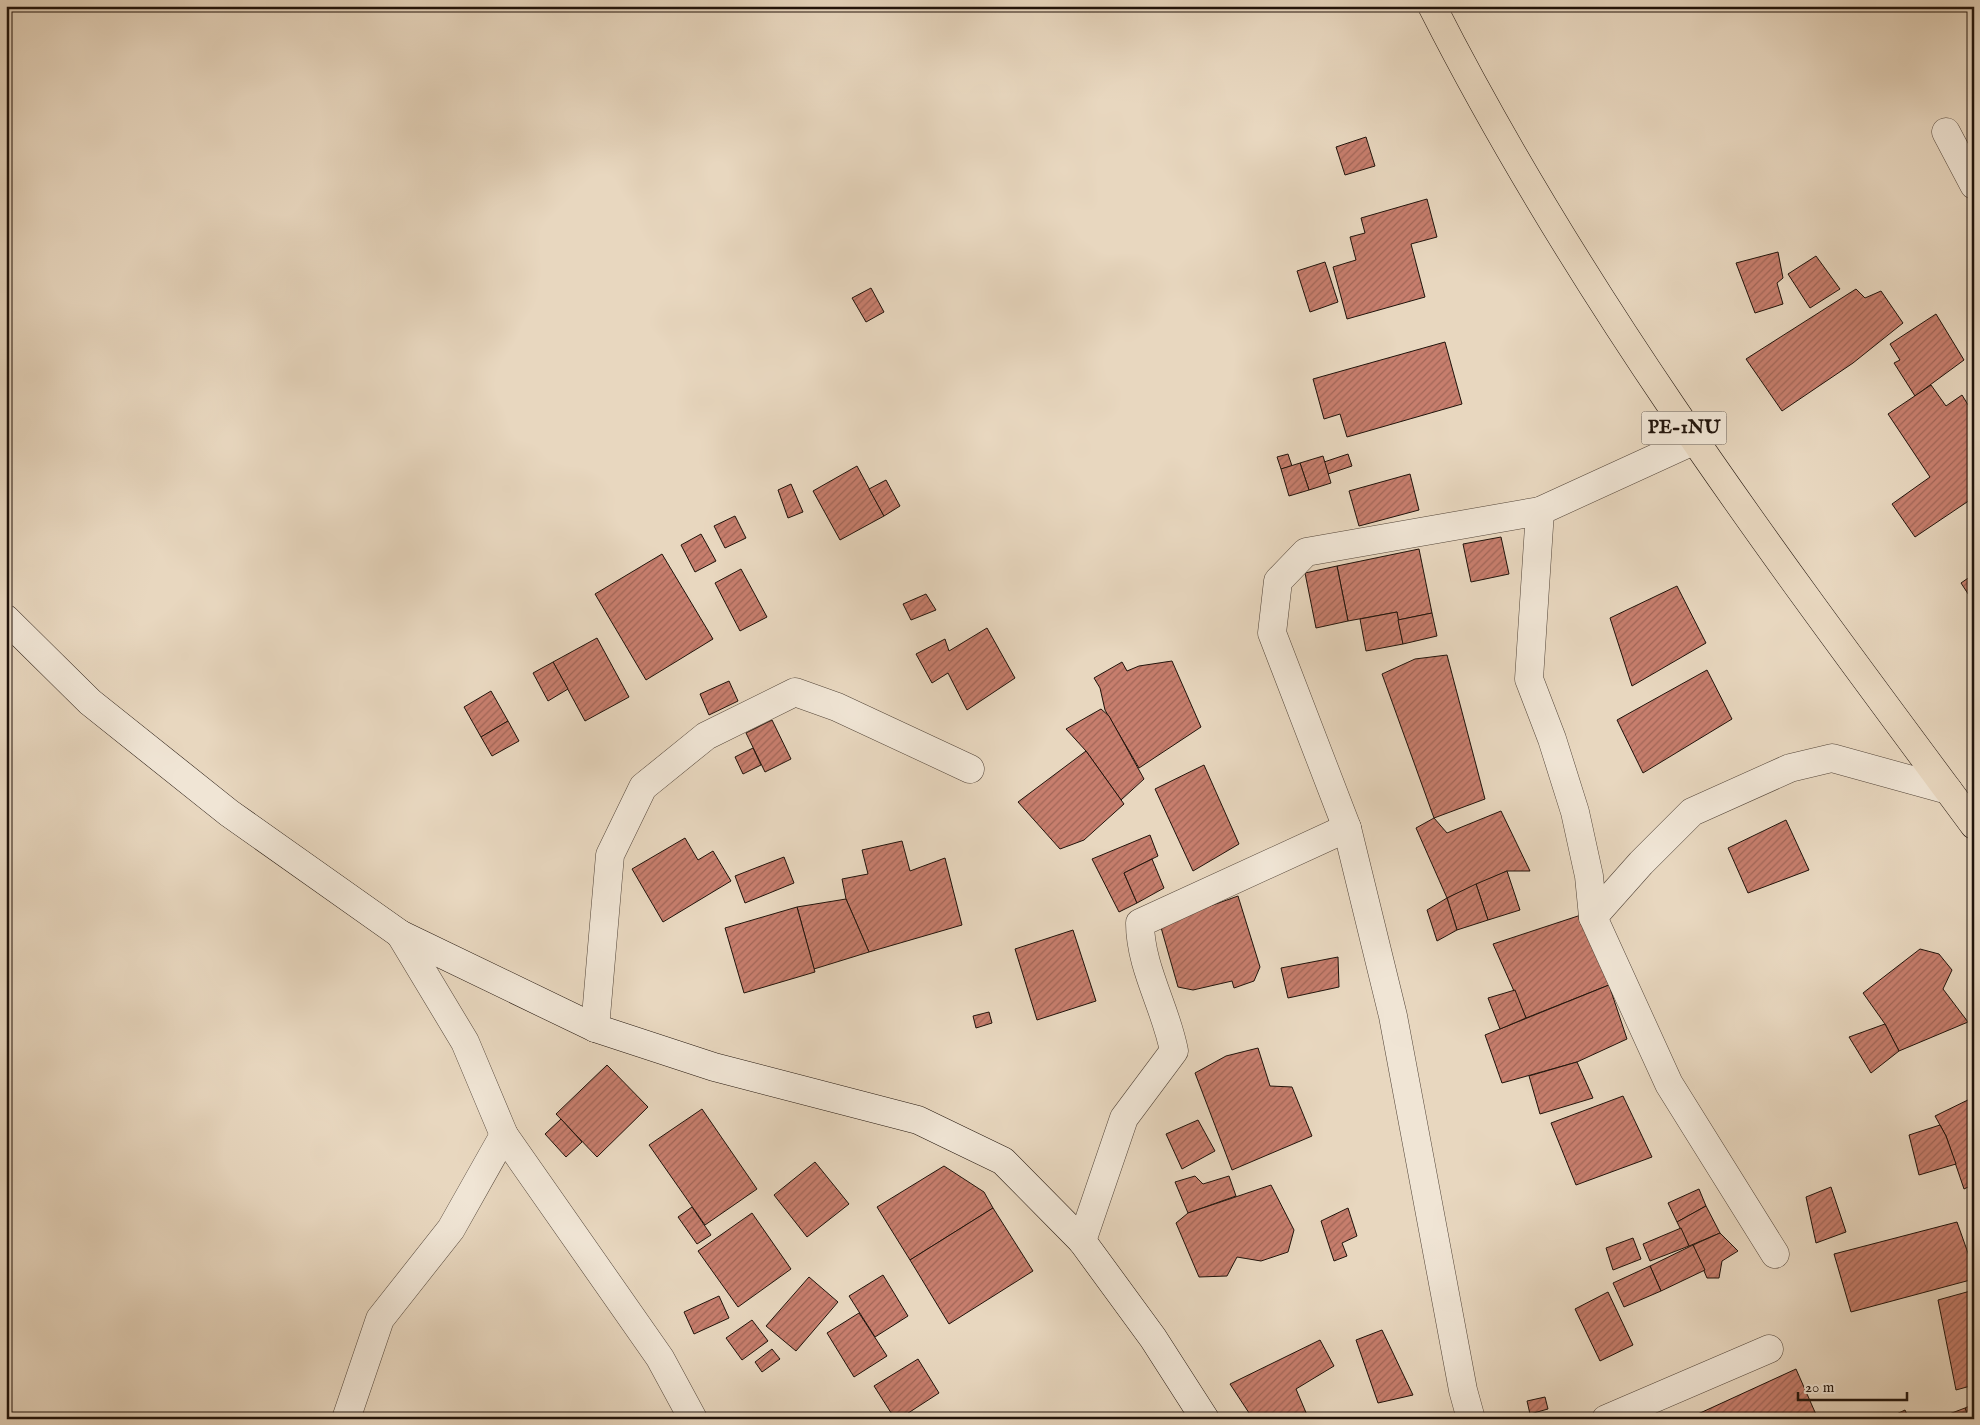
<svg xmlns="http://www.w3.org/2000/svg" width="1980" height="1425" font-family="'IM FELL English',serif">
  <defs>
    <pattern id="building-hatch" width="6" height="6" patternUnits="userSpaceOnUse" patternTransform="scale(1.25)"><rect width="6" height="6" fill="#c77e6d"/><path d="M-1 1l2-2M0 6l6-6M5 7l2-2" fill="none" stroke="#a16658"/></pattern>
  </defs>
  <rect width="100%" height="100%" fill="#e8d7bf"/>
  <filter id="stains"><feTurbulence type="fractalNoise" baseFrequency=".004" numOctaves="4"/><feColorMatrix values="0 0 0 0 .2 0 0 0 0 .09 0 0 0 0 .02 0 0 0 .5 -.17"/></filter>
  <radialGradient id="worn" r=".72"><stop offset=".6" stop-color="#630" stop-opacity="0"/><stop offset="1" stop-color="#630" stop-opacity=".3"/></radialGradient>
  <g fill="url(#building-hatch)" stroke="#20130b">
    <polygon points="1366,137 1375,166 1345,175 1336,147"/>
    <polygon points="1427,199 1437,237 1411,244 1425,297 1347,319 1333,267 1356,260 1350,237 1365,233 1361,218"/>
    <polygon points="1778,252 1783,278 1777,283 1783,304 1755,313 1736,263"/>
    <polygon points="1816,256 1840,289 1810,308 1788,274"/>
    <polygon points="1325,262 1338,302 1310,312 1297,271"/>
    <polygon points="871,288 884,312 866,322 852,298"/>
    <polygon points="1856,289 1865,298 1881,291 1903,323 1853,363 1782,411 1746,359"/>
    <polygon points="1936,314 1964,360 1915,396 1894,363 1900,360 1890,344"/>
    <polygon points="1445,342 1462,404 1347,437 1340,414 1324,419 1313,379"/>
    <polygon points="1931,385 1946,406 1962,395 1970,408 1974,405 1974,506 1970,500 1915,537 1892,504 1930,477 1888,414"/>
    <polygon points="1288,454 1292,466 1281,469 1277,457"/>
    <polygon points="1348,454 1352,466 1328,474 1324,462"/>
    <polygon points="1323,456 1331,483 1309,490 1300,463"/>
    <polygon points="1300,463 1309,490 1289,496 1281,469"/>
    <polygon points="857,466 884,516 840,540 813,491"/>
    <polygon points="1410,474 1419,510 1359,526 1349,491"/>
    <polygon points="886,480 900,506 884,516 869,489"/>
    <polygon points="791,484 803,512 788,518 778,490"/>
    <polygon points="735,516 746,538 725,548 714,526"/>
    <polygon points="701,534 716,561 695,572 681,545"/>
    <polygon points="1501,537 1509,574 1471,582 1463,544"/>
    <polygon points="1419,549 1432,613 1398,620 1397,612 1348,621 1337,566"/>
    <polygon points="662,554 713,639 646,680 595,594"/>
    <polygon points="1337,566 1348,621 1316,628 1305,573"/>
    <polygon points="741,569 767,617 740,631 715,583"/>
    <polygon points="1974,574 1974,603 1961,583"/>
    <polygon points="1677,586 1706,643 1632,686 1610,618"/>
    <polygon points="926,594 936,610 911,620 903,604"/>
    <polygon points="1397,612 1403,644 1366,651 1360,619"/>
    <polygon points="1432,613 1437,636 1403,644 1398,620"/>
    <polygon points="987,628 1015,678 967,710 948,673 932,683 916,654 945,639 949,651"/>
    <polygon points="597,638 629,697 585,721 553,662"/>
    <polygon points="1447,655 1485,799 1434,818 1382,674 1415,659"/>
    <polygon points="1172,661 1201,727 1139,768 1105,710 1100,688 1094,678 1122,662 1127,671 1139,666"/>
    <polygon points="553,662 568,689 548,701 533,673"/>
    <polygon points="1707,670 1732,719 1643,773 1617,720"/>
    <polygon points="729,681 738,701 709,715 700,694"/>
    <polygon points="491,691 508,721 481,737 464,707"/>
    <polygon points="1101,709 1109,716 1144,779 1121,800 1086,751 1066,729"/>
    <polygon points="772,720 791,759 765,772 746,733"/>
    <polygon points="508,721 519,741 492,756 481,737"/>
    <polygon points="753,748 761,765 743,774 735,757"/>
    <polygon points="1086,751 1124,804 1084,840 1060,849 1018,802"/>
    <polygon points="1204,765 1239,844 1193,871 1155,789"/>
    <polygon points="1501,811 1530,871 1507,871 1447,898 1416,828 1434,818 1447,833"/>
    <polygon points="1786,820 1809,870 1748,893 1728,848"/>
    <polygon points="1150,835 1158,856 1124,873 1137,903 1119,912 1092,859"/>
    <polygon points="685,838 698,860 713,851 731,881 663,922 632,869"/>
    <polygon points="902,841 910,871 945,858 962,925 869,952 846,899 842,879 868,874 862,850"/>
    <polygon points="784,857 794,883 745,903 735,876"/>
    <polygon points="1152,859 1164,888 1137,903 1124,873"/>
    <polygon points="1507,871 1520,910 1488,920 1476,884"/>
    <polygon points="1476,884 1488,920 1457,930 1447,898"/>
    <polygon points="1238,896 1260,967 1254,981 1234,988 1232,981 1193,990 1178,987 1160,924"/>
    <polygon points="1447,898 1457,930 1437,941 1427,910"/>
    <polygon points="846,899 869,952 814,969 797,907"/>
    <polygon points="797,907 815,972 744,993 725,928"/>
    <polygon points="1581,915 1609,985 1526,1018 1493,944"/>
    <polygon points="1073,930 1096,1001 1037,1020 1015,949"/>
    <polygon points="1920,949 1939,954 1952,970 1943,989 1968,1022 1899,1051 1885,1024 1863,993"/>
    <polygon points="1338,957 1339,987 1288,998 1281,968"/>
    <polygon points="1609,985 1627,1039 1577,1062 1502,1083 1485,1035"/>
    <polygon points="1515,990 1526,1018 1500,1029 1488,998"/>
    <polygon points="989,1012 992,1023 976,1028 973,1016"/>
    <polygon points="1885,1024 1899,1051 1871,1073 1849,1037"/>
    <polygon points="1258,1048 1270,1086 1292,1087 1312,1136 1232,1170 1195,1073 1226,1056"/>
    <polygon points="1577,1062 1593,1098 1540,1114 1529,1076"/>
    <polygon points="607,1065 648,1107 597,1157 556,1114"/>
    <polygon points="1623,1096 1652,1157 1576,1185 1551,1123"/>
    <polygon points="1974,1097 1974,1184 1964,1189 1946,1136 1935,1116"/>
    <polygon points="702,1109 757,1189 705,1225 649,1145"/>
    <polygon points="561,1119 582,1142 566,1157 545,1134"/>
    <polygon points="1198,1120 1215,1151 1182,1169 1166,1134"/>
    <polygon points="1940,1125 1946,1136 1956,1164 1919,1175 1909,1135"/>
    <polygon points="815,1162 849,1204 807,1237 774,1195"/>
    <polygon points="944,1166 984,1192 993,1208 910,1260 877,1207"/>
    <polygon points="1195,1176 1203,1184 1229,1176 1236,1196 1188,1213 1175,1182"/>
    <polygon points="1271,1185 1294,1230 1288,1252 1261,1261 1237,1257 1227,1276 1199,1277 1176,1223 1188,1213"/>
    <polygon points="1831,1187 1846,1232 1816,1243 1806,1197"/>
    <polygon points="1699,1189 1706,1206 1677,1222 1668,1203"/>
    <polygon points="1706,1206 1720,1233 1689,1246 1677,1222"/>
    <polygon points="692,1207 711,1235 697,1244 678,1217"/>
    <polygon points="993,1208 1033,1271 949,1324 910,1260"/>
    <polygon points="1348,1208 1357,1236 1342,1243 1347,1256 1334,1261 1321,1221"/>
    <polygon points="752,1213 791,1269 738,1307 698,1251"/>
    <polygon points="1957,1222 1974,1270 1974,1279 1851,1312 1834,1254"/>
    <polygon points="1681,1228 1689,1246 1650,1261 1643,1244"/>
    <polygon points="1720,1233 1738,1251 1722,1261 1719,1278 1707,1278 1693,1245"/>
    <polygon points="1633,1238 1641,1259 1613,1270 1606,1248"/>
    <polygon points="1693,1245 1705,1270 1661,1291 1650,1266"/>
    <polygon points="1650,1266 1661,1291 1624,1307 1613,1283"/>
    <polygon points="883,1275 908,1316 875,1337 849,1296"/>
    <polygon points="809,1277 838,1302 796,1351 766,1326"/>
    <polygon points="1974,1290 1974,1385 1956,1390 1938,1300"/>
    <polygon points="1608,1292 1633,1345 1600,1361 1575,1309"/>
    <polygon points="719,1296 729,1318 694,1334 684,1312"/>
    <polygon points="859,1313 887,1356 854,1377 827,1333"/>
    <polygon points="752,1320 768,1341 742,1360 726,1338"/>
    <polygon points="1382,1330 1413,1395 1378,1403 1356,1340"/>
    <polygon points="1320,1340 1334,1366 1296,1389 1307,1415 1300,1419 1253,1419 1230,1384"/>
    <polygon points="772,1349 780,1359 762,1372 755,1362"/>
    <polygon points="918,1359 939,1393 899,1419 895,1419 874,1386"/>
    <polygon points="1796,1369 1818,1419 1687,1419"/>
    <polygon points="1545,1397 1548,1409 1530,1414 1527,1401"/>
    <polygon points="1974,1404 1974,1419 1969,1419 1965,1408"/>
    <polygon points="1965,1408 1969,1419 1936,1419"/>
    <polygon points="1905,1410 1909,1419 1886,1419"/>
  </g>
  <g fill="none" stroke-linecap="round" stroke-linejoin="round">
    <g stroke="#524438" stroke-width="29">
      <g id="minor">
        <polyline points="1946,132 1974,185"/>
        <polyline points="1540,511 1529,679 1552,739 1575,812 1589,876 1593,917 1669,1084 1775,1254"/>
        <polyline points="1593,917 1641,863 1692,812 1790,768 1832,758 1948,790"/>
        <polyline points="400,934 465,1042 504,1135 660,1358 693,1419"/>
        <polyline points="595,1028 610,855 643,787 706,736 795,692 837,707 970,769"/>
        <path d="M1082 1241 1124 1118 1174 1051C1166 1008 1140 967 1140 923L1347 828"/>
        <polyline points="346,1419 380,1319 451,1229 504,1135"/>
        <polyline points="1471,1419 1463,1390 1393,1016 1347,828 1272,633 1278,581 1306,552 1540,511 1693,441"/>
        <polyline points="1606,1419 1769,1349"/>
      </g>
    </g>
    <g stroke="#20130b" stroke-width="29">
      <polyline id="secondary" points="6,619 90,702 229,813 400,934 595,1028 714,1067 918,1120 1003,1161 1082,1241 1153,1338 1205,1419"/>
    </g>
    <g stroke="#20130b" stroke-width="29">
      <path id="primary" d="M1432 6C1581 300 1779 562 1974 825"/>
    </g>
    <use href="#minor" stroke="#f0e5d5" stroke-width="28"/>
    <use href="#secondary" stroke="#f0e5d5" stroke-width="28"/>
    <use href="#primary" stroke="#e8d7bf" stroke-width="28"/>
  </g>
  <g text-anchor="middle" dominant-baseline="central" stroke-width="4" stroke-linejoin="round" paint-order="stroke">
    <rect fill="#f0e5d5" stroke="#5e5248" stroke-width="1" x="1641.5" y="411.5" width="85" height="33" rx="4"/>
    <g font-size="19" font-weight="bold" fill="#20130b">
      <text x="1684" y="428">PE-1NU</text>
    </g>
  </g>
  <rect width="1980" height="1425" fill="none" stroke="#e8d7bf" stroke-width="25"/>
  <rect x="8" y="8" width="1965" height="1410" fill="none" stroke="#20130b" stroke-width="2.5"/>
  <rect x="12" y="12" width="1955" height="1400" fill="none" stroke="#20130b"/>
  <path d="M1798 1392v8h109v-8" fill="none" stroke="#20130b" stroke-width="2.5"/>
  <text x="1805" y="1392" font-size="15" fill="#20130b" stroke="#f0e5d5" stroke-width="4" paint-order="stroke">20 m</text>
  <rect width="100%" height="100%" filter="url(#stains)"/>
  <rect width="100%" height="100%" fill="url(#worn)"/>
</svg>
